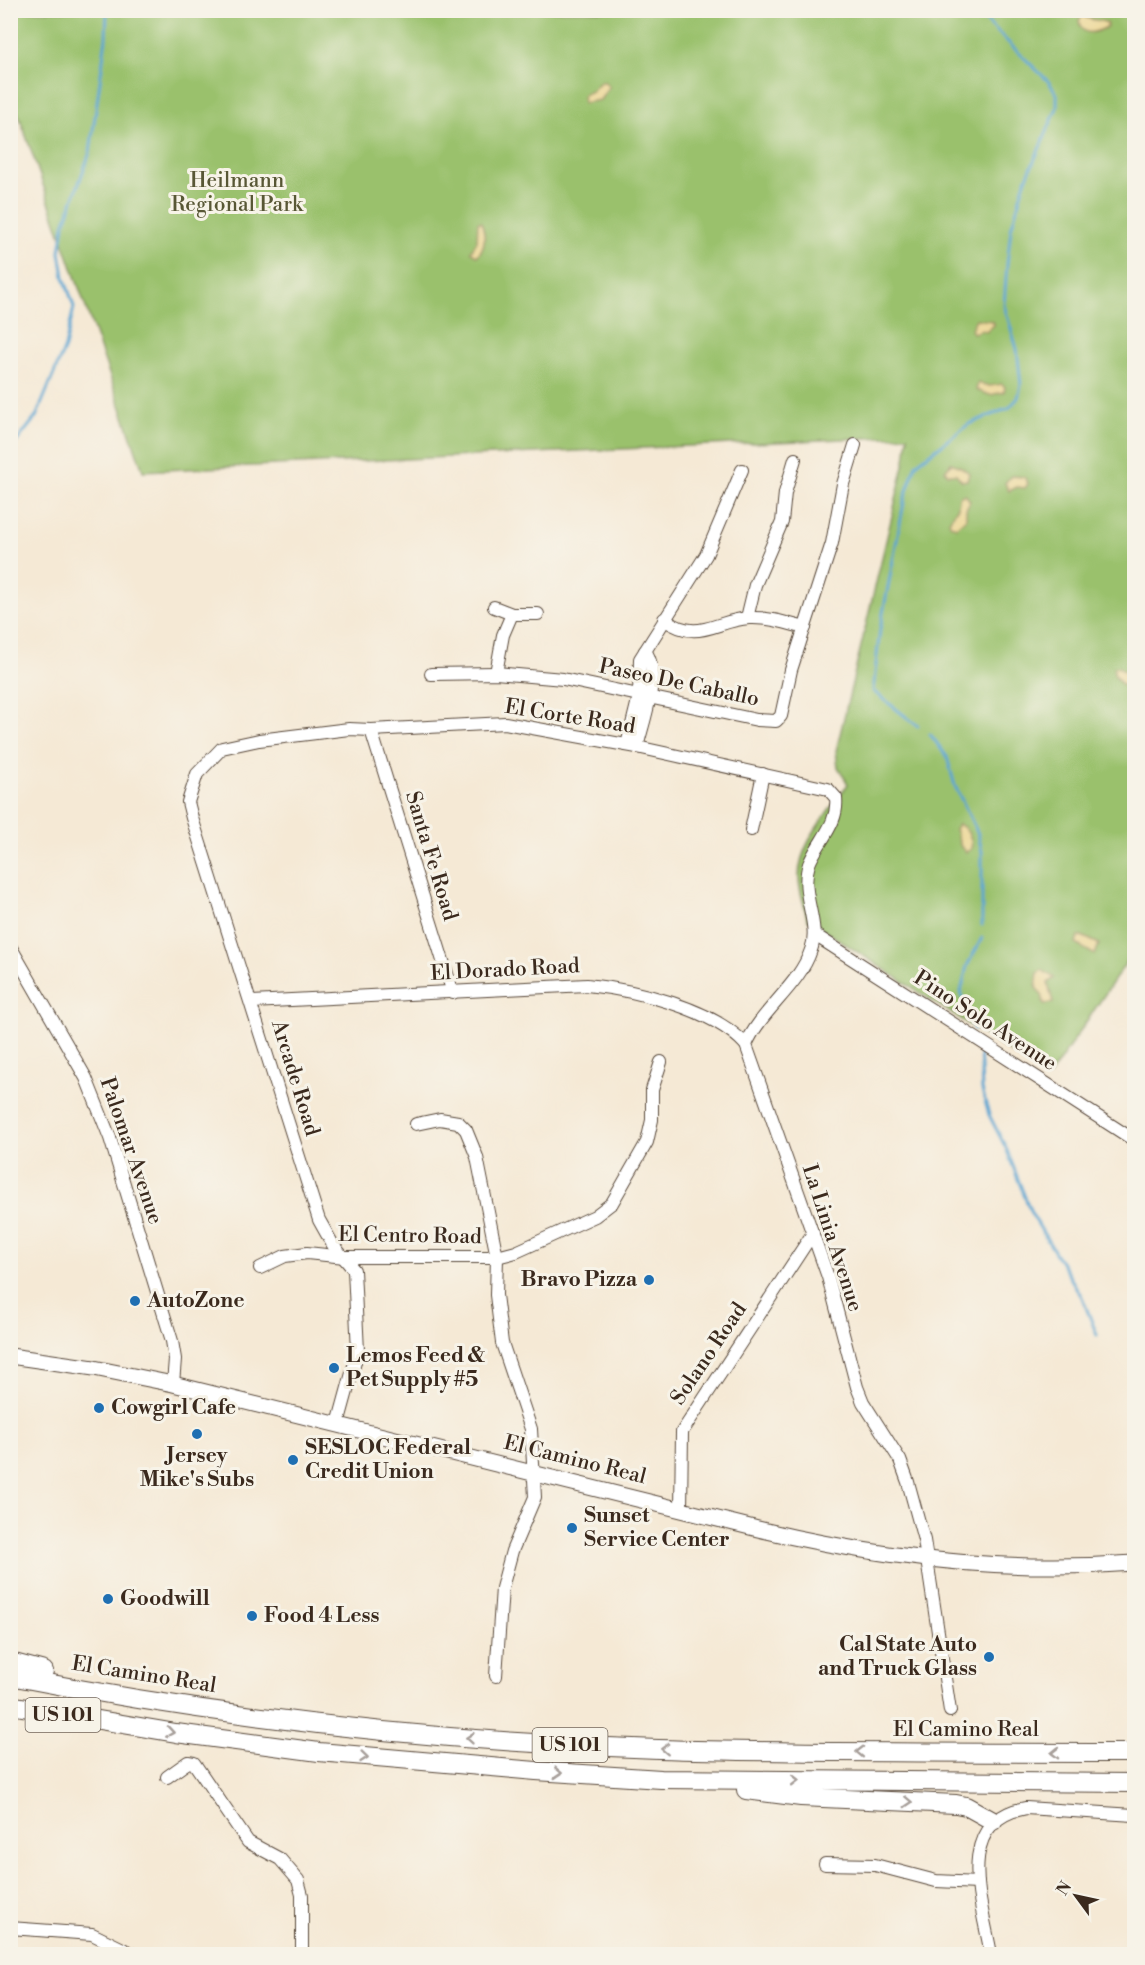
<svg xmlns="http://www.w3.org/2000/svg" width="1145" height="1965" font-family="'Libre Bodoni',serif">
  <rect width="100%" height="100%" fill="#f7f3e8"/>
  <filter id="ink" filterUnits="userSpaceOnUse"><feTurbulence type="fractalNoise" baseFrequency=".0167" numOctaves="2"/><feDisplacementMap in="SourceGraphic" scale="12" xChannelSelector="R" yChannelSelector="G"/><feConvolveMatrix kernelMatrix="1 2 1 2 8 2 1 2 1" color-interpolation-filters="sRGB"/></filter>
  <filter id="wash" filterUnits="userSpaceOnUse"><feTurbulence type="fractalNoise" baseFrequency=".008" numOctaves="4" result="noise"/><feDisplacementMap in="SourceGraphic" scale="24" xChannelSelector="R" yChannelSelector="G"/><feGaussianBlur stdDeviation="1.35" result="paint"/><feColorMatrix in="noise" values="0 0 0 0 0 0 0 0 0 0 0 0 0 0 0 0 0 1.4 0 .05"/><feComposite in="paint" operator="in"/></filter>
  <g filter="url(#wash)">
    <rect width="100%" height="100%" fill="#f5e9d5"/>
    <path fill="#9ac16c" stroke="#6a7645" stroke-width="1.5" d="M10 11H1134V951L1049 1077 807 919C805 905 799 892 799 878 798 844 830 810 848 784L838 767 836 751 905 461 908 436 143 471 11 93Z"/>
    <g fill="#eeda9e" stroke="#94825e" stroke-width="1.5">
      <path d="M1083 16C1091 21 1098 19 1107 23V27C1097 32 1081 39 1079 20Z"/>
      <polygon points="600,82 605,82 609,87 600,100 583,103 583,95 592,91"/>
      <path d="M478 222H481C486 234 486 247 477 256L471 251 477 241Z"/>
      <polygon points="976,319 992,321 994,325 986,332 983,330 973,333 971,329"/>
      <polygon points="978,383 990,386 1002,384 1005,387 1004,392 990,395 976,390"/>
      <polygon points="951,463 961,467 969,473 967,480 962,481 956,474 948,474 945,471"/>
      <polygon points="1011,476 1024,477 1028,484 1025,488 1017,487 1009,491 1005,483"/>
      <polygon points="965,494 970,501 966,509 966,518 956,527 951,525 949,521 958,507 959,497"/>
      <path d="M1114 667H1118L1134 678V683L1126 687C1119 683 1112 675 1114 667Z"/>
      <path d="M958 824C967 827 975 842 970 850L966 852 961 847 955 829Z"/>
      <polygon points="1082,936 1099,944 1095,955 1076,944 1078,937"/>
      <polygon points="1042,970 1054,978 1048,983 1053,1003 1044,1004 1042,994 1036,988 1038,973"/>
    </g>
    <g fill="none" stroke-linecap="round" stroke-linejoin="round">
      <g stroke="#5aa5d2" stroke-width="3">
        <polyline points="10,450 36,417 65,347 74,307 64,277 60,252 64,225 90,152 106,38 107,10"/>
        <polyline points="918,726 873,691 880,629 905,497 916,464 969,424 1009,408 1018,398 1021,385 1017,349 1004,305 1007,264 1011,229 1024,184 1057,108 1057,94 1048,81 975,10"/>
        <polyline points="930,734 947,757 955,786 978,834 982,852 982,925"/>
        <polyline points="974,1029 961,992 967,966 982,938"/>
        <polyline points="980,1049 982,1090 989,1115 1006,1148 1031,1213 1082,1297 1097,1335"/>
      </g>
    </g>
  </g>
  <g filter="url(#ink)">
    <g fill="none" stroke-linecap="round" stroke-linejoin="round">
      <g stroke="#574739" stroke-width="14">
        <g id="minor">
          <polyline points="494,607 512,614 538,614"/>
          <polyline points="747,618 755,585 782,522 785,493 795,459"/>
          <path d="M664 619C699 644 715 620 749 618 769 617 787 623 805 628"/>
          <polyline points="496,673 503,635 512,614"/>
          <polyline points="431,674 496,673 563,679 757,720 776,721 781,716 791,670 832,543 843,484 855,445"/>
          <polyline points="371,730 453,993"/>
          <polyline points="627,745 639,696 640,659 706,555 742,470"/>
          <path d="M637 747C643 722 662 673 645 651"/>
          <polyline points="751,830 763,774"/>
          <polyline points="815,935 1134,1140"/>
          <polyline points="10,946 86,1078 110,1138 172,1341 175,1359 173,1384"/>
          <path d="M252 1002 587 985C635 990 713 1008 746 1045"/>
          <polyline points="416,1124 440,1119 458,1122 466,1130 477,1157 497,1257 496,1295 502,1343 531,1429 535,1497 512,1551 502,1588 496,1676"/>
          <polyline points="260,1268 285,1256 307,1253 345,1257 497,1257 516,1252 595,1216 612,1203 647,1142 652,1120 652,1090 661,1062"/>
          <path d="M338 1424 358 1351 354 1270 333 1245 319 1220 192 818 188 802 197 774 222 748 259 740 349 729 371 730 505 723 637 747 828 789 836 798C839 824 818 841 809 864 799 894 821 923 811 950 799 986 761 1010 746 1045L828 1277 857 1387 863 1402 900 1460 908 1482 924 1540 950 1711"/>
          <polyline points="681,1510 682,1432 813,1233"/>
          <polyline points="167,1777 188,1762 194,1763 248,1842 280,1859 298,1880 302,1895 302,1954"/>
          <polyline points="825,1864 875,1865 936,1881 978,1883"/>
          <polyline points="10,1928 92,1934 133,1954"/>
          <path d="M991 1954C982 1904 952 1821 1026 1808L1134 1815"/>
        </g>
      </g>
      <g stroke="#574739" stroke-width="17">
        <path id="major" d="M10 1356 94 1368 173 1384 758 1529C883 1559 1007 1573 1134 1563"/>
      </g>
      <g stroke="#574739" stroke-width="20">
        <g id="highway">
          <polyline points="10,1662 44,1671"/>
          <path d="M10 1676C223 1718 442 1742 658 1749 817 1754 976 1752 1134 1753"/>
          <polyline points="10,1705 176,1733 319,1752 536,1771 661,1779 1134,1783"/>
          <polyline points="746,1790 801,1797 956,1804 966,1806 993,1821"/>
        </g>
      </g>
      <use href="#minor" stroke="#fff" stroke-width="12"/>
      <use href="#major" stroke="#fff" stroke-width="15"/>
      <use href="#highway" stroke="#fff" stroke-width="18"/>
    </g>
    <defs><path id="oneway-chevron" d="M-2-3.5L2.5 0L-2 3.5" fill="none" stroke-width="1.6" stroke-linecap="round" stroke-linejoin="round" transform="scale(1.5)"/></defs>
    <g stroke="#a79f9a">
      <use href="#oneway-chevron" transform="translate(170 1732) rotate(9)"/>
      <use href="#oneway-chevron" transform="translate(470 1738) rotate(-175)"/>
      <use href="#oneway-chevron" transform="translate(665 1749) rotate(-178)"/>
      <use href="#oneway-chevron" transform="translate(860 1752) rotate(-179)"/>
      <use href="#oneway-chevron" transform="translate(1055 1753) rotate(179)"/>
      <use href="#oneway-chevron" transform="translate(364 1757) rotate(6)"/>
      <use href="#oneway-chevron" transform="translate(558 1773) rotate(3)"/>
      <use href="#oneway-chevron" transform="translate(795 1780)"/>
      <use href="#oneway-chevron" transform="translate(908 1802) rotate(3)"/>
    </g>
  </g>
  <g fill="#1f6fb2" stroke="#f7f3e8" stroke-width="2">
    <circle cx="649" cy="1280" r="6"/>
    <circle cx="135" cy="1301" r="6"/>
    <circle cx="334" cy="1368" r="6"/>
    <circle cx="99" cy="1408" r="6"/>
    <circle cx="197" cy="1434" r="6"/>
    <circle cx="293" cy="1460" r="6"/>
    <circle cx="572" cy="1528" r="6"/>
    <circle cx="108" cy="1599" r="6"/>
    <circle cx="252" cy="1616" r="6"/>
    <circle cx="989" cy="1657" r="6"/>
  </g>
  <g text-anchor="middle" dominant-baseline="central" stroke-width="6" stroke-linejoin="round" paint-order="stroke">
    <g fill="#f7f3e8" stroke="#73665b" stroke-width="1.5">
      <rect x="25.5" y="1698" width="75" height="34" rx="4.5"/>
      <rect x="532.5" y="1728" width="75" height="34" rx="4.5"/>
    </g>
    <g font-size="20" font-weight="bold" fill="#3b2a1e">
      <text x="63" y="1715">US 101</text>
      <text x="570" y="1745">US 101</text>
    </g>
    <g font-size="21" fill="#585735" stroke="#f7f3e8">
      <text x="237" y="181">Heilmann<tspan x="237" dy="24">Regional Park</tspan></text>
    </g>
    <g font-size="21" fill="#3b2a1e" stroke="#f7f3e8">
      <text transform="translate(679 683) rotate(12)">Paseo De Caballo</text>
      <text transform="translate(570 717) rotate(9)">El Corte Road</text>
      <text transform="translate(431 856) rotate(73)">Santa Fe Road</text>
      <text transform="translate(505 970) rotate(-3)">El Dorado Road</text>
      <text transform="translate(985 1021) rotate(33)">Pino Solo Avenue</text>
      <text transform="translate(295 1078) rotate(73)">Arcade Road</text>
      <text transform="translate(131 1151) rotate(71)">Palomar Avenue</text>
      <text transform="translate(410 1236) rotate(1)">El Centro Road</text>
      <text transform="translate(832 1238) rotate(72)">La Linia Avenue</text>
      <text transform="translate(709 1354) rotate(-56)">Solano Road</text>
      <text transform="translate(575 1460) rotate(14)">El Camino Real</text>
      <text transform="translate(144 1675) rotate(9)">El Camino Real</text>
      <text x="966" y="1730">El Camino Real</text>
    </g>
    <g font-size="21" font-weight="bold" fill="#3b2a1e" stroke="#f7f3e8" text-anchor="start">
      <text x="637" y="1280" text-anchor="end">Bravo Pizza</text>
      <text x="147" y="1301">AutoZone</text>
      <text x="346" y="1356">Lemos Feed &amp;<tspan x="346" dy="24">Pet Supply #5</tspan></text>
      <text x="111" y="1408">Cowgirl Cafe</text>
      <text x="305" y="1448">SESLOC Federal<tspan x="305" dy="24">Credit Union</tspan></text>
      <text x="197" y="1456" text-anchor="middle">Jersey<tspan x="197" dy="24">Mike's Subs</tspan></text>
      <text x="584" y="1516">Sunset<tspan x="584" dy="24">Service Center</tspan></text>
      <text x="120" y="1599">Goodwill</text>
      <text x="264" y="1616">Food 4 Less</text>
      <text x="977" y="1645" text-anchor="end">Cal State Auto<tspan x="977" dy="24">and Truck Glass</tspan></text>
    </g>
  </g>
  <rect width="1145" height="1965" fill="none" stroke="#f7f3e8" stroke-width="36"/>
  <g transform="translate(1076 1896) rotate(303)" stroke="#f7f3e8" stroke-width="4.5" paint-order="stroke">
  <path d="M0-4.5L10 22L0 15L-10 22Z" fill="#3b2a1e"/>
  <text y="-9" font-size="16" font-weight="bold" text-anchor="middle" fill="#3b2a1e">N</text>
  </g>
</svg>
